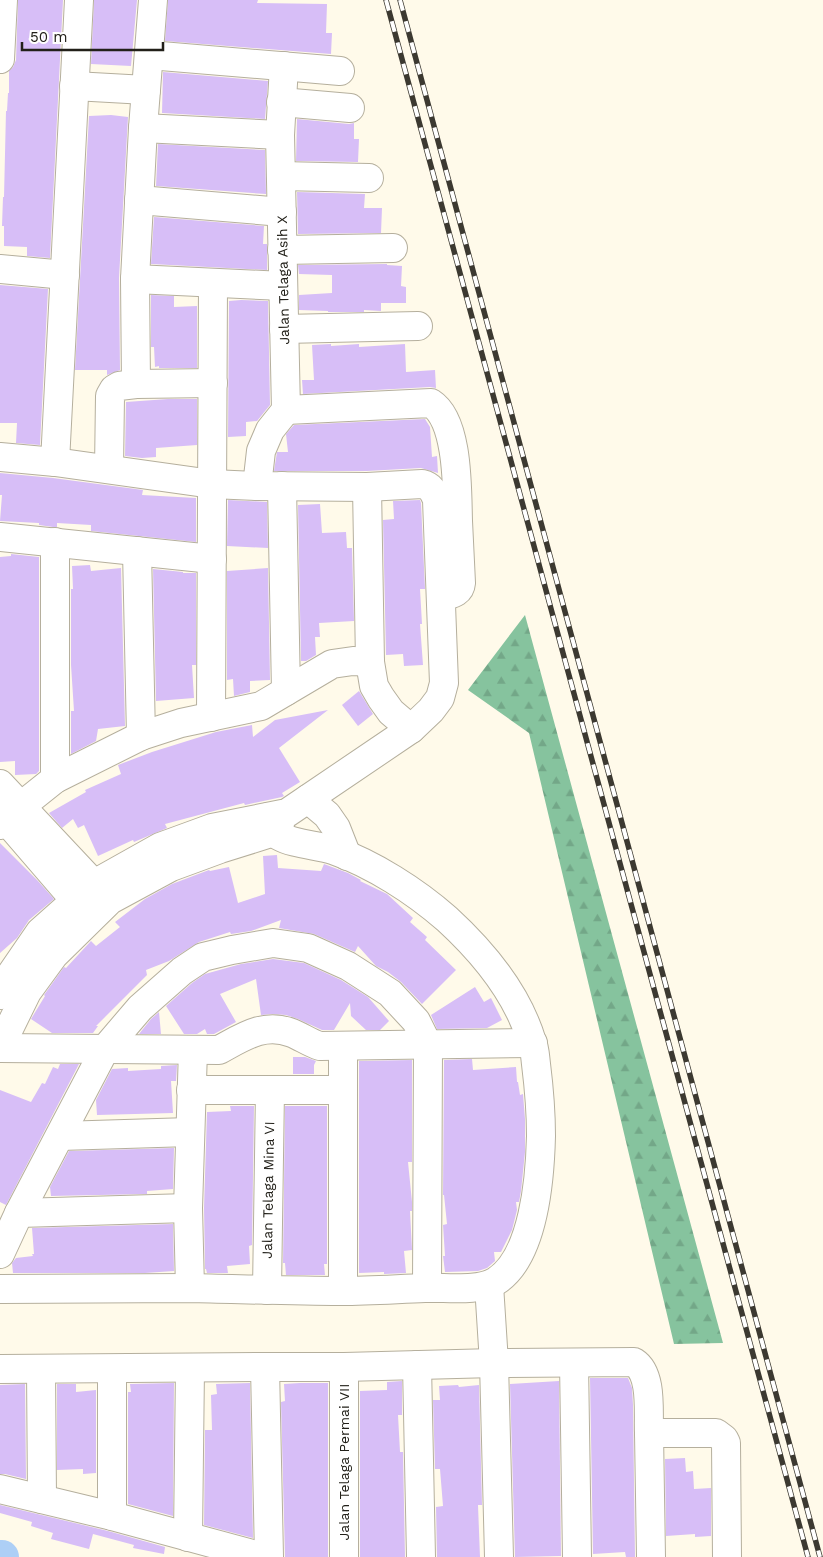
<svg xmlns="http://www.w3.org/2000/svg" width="823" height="1557" font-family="'Work Sans',sans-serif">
  <defs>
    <pattern id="forest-firs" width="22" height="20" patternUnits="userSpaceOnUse" patternTransform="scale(1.25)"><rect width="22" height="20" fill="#86c39e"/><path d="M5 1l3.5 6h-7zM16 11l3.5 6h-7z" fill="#73a788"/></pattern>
  </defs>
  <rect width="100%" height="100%" fill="#fffaea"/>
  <polygon fill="url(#forest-firs)" points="525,615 723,1343 674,1344 529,733 468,690"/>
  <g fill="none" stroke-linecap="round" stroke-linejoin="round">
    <polyline stroke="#adcff6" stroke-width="34" points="0,1557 2,1557"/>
  </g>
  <g fill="#d7bef7">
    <polygon points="18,0 63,0 50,258 27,256 27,247 4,246 4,226 2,226 3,197 4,197 6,111 7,111 8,93 9,93 9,71 13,67 16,60"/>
    <polygon points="94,0 137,0 131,66 91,64"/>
    <polygon points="168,0 258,0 257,3 327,4 326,33 332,33 331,54 165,41"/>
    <polygon points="163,72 268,81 265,119 162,113"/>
    <polygon points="111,115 128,117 119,278 120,370 107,375 107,370 75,370 89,116"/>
    <polygon points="297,119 349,124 354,123 354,139 359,139 358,162 296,161"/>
    <polygon points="158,144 265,150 266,194 156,186"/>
    <polygon points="297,192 365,194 364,208 382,208 381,233 298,234"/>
    <polygon points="154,217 264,226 263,244 267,244 267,270 151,264"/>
    <polygon points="387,264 387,265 402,266 401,286 406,287 406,303 381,303 381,311 364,310 364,312 328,312 328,311 299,310 299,295 332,293 332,275 299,274 298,265"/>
    <polygon points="0,285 48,289 40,445 16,443 17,423 0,423"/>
    <polygon points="151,295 174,296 174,307 197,306 197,368 159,368 159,366 155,367 154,347 151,347"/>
    <polygon points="241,300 268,301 270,405 257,421 246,422 246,436 228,437 229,301"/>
    <polygon points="331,344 331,346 359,344 359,347 405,344 406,372 435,370 436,388 430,387 303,394 302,380 314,380 312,345"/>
    <polygon points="168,399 197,399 197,445 156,448 156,457 142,458 125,456 126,402"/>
    <polygon points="425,419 430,427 432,457 437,456 438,473 421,468 367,471 274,471 277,452 288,452 286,434 294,425"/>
    <polygon points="0,473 53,478 143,490 142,495 196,498 196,542 91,531 91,525 57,523 57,527 53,527 39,525 39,523 0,521 2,495 0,495"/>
    <polygon points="228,500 267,502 268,548 227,546"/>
    <polygon points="420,500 421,503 425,589 420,589 422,624 420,624 423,665 404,666 403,654 386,655 383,520 394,519 393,501"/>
    <polygon points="320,504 322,533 346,532 347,548 352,548 354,621 319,623 320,637 315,637 316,655 306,661 301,661 298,505"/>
    <polygon points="11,554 39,557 39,771 36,774 15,775 15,761 0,762 0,557 11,556"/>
    <polygon points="90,565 91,571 121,568 125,726 98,729 96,741 71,754 71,711 74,711 71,665 71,589 73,589 72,566"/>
    <polygon points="268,568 270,680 250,681 250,692 234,696 233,679 227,680 227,571"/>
    <polygon points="153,569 183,572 183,573 196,573 196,665 192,665 194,698 156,701"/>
    <polygon points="359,691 373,714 358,726 342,705"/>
    <polygon points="328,710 279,748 300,782 282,793 284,796 282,797 245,805 244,803 165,824 167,828 134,842 133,840 98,856 84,825 78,828 73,819 62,828 49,813 86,792 85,790 121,774 118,765 152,752 216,732 252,725 253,737 275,720"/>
    <polygon points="0,843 38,881 54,899 29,920 17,938 0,953"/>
    <polygon points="277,855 278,868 321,871 324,864 348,873 361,880 360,881 387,894 413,918 410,922 427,937 425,940 456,970 422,1004 401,982 388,972 376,966 358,946 355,952 314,934 279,928 281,920 251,931 231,934 230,932 199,942 169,961 146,970 147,975 96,1026 98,1026 93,1033 52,1033 31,1019 45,996 44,995 64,967 66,968 91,941 96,946 120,927 115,922 145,899 172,884 209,870 210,871 229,867 238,903 265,894 263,856"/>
    <polygon points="273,959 304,963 341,980 368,997 389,1021 380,1030 366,1030 351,1016 350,1003 334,1030 322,1030 298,1019 286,1015 273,1014 261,1015 256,979 220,994 236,1022 214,1034 207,1034 205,1029 197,1034 184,1034 166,1006 192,983 205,974 241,964"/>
    <polygon points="475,987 484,1002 491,998 502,1020 487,1028 437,1029 431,1015"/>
    <polygon points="159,1012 161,1034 139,1034 151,1019"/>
    <polygon points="293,1057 305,1057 316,1061 314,1065 314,1074 293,1074"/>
    <polygon points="472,1059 473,1070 516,1067 517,1082 518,1082 520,1095 523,1094 525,1119 525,1152 521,1191 519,1202 516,1202 517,1210 512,1230 501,1252 494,1252 495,1261 487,1268 478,1271 445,1272 443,1256 445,1256 443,1225 447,1224 444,1195 443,1195 444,1060"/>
    <polygon points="412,1060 412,1162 408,1162 412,1202 412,1211 410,1211 412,1250 404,1251 406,1273 384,1274 384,1272 359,1273 359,1061"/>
    <polygon points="60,1064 79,1064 6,1205 0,1202 0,1090 31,1102 42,1083 45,1084 53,1067 58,1069"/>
    <polygon points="177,1065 176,1081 171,1081 173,1113 97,1115 96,1100 112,1069 128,1068 128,1071 161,1069 161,1066"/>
    <polygon points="230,1106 254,1106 252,1245 249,1246 250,1264 227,1266 228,1273 207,1273 206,1269 205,1269 204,1208 207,1112 231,1111"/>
    <polygon points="285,1106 327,1106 327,1264 324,1264 325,1275 286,1275 285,1263 283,1263"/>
    <polygon points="174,1148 173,1189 147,1191 147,1194 51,1196 50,1187 69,1151"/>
    <polygon points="173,1224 174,1271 145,1273 13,1273 12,1263 16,1258 33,1256 32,1254 34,1254 32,1228"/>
    <polygon points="590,1378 628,1378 632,1388 633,1405 635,1557 626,1557 625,1552 593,1554"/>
    <polygon points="402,1381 402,1415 398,1415 400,1452 403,1452 405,1557 360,1557 360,1391 387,1390 387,1382"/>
    <polygon points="559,1381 561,1556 515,1557 510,1384"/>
    <polygon points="174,1383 173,1516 128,1504 128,1392 131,1392 130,1384"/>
    <polygon points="250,1383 253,1538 204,1525 205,1430 212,1430 211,1395 217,1394 216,1384"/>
    <polygon points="300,1383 328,1383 328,1557 285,1557 281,1402 285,1401 284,1384"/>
    <polygon points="25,1384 26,1479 5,1474 0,1474 0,1385"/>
    <polygon points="57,1384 76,1384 76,1392 96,1390 96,1473 83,1474 83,1469 57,1470"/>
    <polygon points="458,1385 459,1387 479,1385 482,1505 478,1505 480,1557 437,1557 436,1507 443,1506 440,1469 435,1469 433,1400 440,1400 439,1386"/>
    <polygon points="685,1458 686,1472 693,1471 694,1489 711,1488 711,1536 695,1537 695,1534 666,1536 665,1459"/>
    <polygon points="0,1505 108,1531 165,1547 164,1554 133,1548 134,1545 93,1534 89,1549 51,1539 53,1533 31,1526 32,1522 0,1513"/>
  </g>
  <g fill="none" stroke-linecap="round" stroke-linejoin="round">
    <g stroke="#b5af9d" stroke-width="30">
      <g id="minor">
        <polyline points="149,55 340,71"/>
        <polyline points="0,59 3,0"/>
        <polyline points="74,86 146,90"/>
        <polyline points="281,102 350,108"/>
        <polyline points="143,128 280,135"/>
        <polyline points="281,176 369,178"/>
        <polyline points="139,200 282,212"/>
        <polyline points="282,250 393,248"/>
        <polyline points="0,269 65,275"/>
        <polyline points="135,279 283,286"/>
        <polyline points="284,329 418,326"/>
        <polyline points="136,384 135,279 143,128 153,0"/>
        <path d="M286 410 431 403C459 421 457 491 458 521 459 542 460 562 461 583 460 594 450 594 441 597"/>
        <path d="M0 457 55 462 212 484 257 486 367 487 422 484C431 486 434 492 437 500L444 683 440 698 431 710 411 729 287 813 212 828 160 847 94 884 40 932 7 980 0 995"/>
        <polyline points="55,462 79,0"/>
        <polyline points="109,469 110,396 114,389 119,386 136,384 213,383"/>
        <polyline points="257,486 261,451 270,430 286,410 280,135 284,66"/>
        <polyline points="282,486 286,691"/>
        <polyline points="367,487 370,662 374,686 381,698 391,712 411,729"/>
        <polyline points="0,537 212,559"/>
        <polyline points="55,542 55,779"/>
        <polyline points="137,551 141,736"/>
        <polyline points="211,717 213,283"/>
        <polyline points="0,784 107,898"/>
        <polyline points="308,799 327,815 336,828 347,856"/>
        <polyline points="0,813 87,914"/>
        <polyline points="0,825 5,819 55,779 141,736 181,723 261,706 332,664 353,661 370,662"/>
        <polyline points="343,1046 343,1291"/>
        <polyline points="0,1047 27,992 54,955 110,900 171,867 220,849 274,832 280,824"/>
        <path d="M0 1048 219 1050C243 1037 264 1022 292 1033 302 1037 310 1043 320 1046L533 1043"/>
        <polyline points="191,1090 343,1090"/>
        <polyline points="60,1136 190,1132"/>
        <polyline points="19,1213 188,1208"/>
        <polyline points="0,1254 19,1213 105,1049 140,1008 182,971 203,957 232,950 273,943 308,948 348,966 390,993 416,1021 428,1045 427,1288"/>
        <polyline points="489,1285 494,1363 499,1557"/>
        <polyline points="190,1288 188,1208 193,1050"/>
        <path d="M0 1289C63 1289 127 1288 190 1288 240 1289 291 1291 341 1291 369 1291 397 1289 425 1288 445 1287 479 1292 496 1281 534 1257 540 1177 541 1136 541 1112 539 1088 536 1064 535 1056 535 1049 532 1042 518 995 483 952 447 919 415 891 373 864 333 850 316 845 293 844 279 836 272 832 271 824 268 817"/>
        <polyline points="267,1290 270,1090"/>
        <polyline points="574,1363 577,1557"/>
        <polyline points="417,1365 421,1557"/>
        <polyline points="265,1367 269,1557"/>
        <polyline points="344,1367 344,1557"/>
        <path d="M0 1369 265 1367H344L494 1363 634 1362C653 1374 648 1413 649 1433H716L724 1439 726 1443 727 1557"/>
        <polyline points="41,1369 42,1499"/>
        <polyline points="112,1369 112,1516"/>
        <polyline points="649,1433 651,1557"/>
        <polyline points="0,1489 112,1516 263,1557"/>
        <polyline points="188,1537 190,1368"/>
      </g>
    </g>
    <use href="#minor" stroke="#fff" stroke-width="28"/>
    <g stroke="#3c3931" stroke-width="5.5">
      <g id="rail">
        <polyline points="386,0 808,1557"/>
        <polyline points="400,0 820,1557"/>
      </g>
    </g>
    <use href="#rail" stroke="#fff" stroke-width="4" stroke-dasharray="11" stroke-linecap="butt"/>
  </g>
  <g text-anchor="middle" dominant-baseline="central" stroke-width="5" stroke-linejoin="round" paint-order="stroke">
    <g font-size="14" fill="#222019" stroke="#fff">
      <text transform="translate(283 280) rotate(-91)">Jalan Telaga Asih X</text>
      <text transform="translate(268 1190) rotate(-89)">Jalan Telaga Mina VI</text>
      <text transform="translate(344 1462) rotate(-90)">Jalan Telaga Permai VII</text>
    </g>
  </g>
  <path d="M22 42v8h141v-8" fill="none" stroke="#222019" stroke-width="2.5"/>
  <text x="30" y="42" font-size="15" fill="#222019" stroke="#ffffff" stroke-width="4" paint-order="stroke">50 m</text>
</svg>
